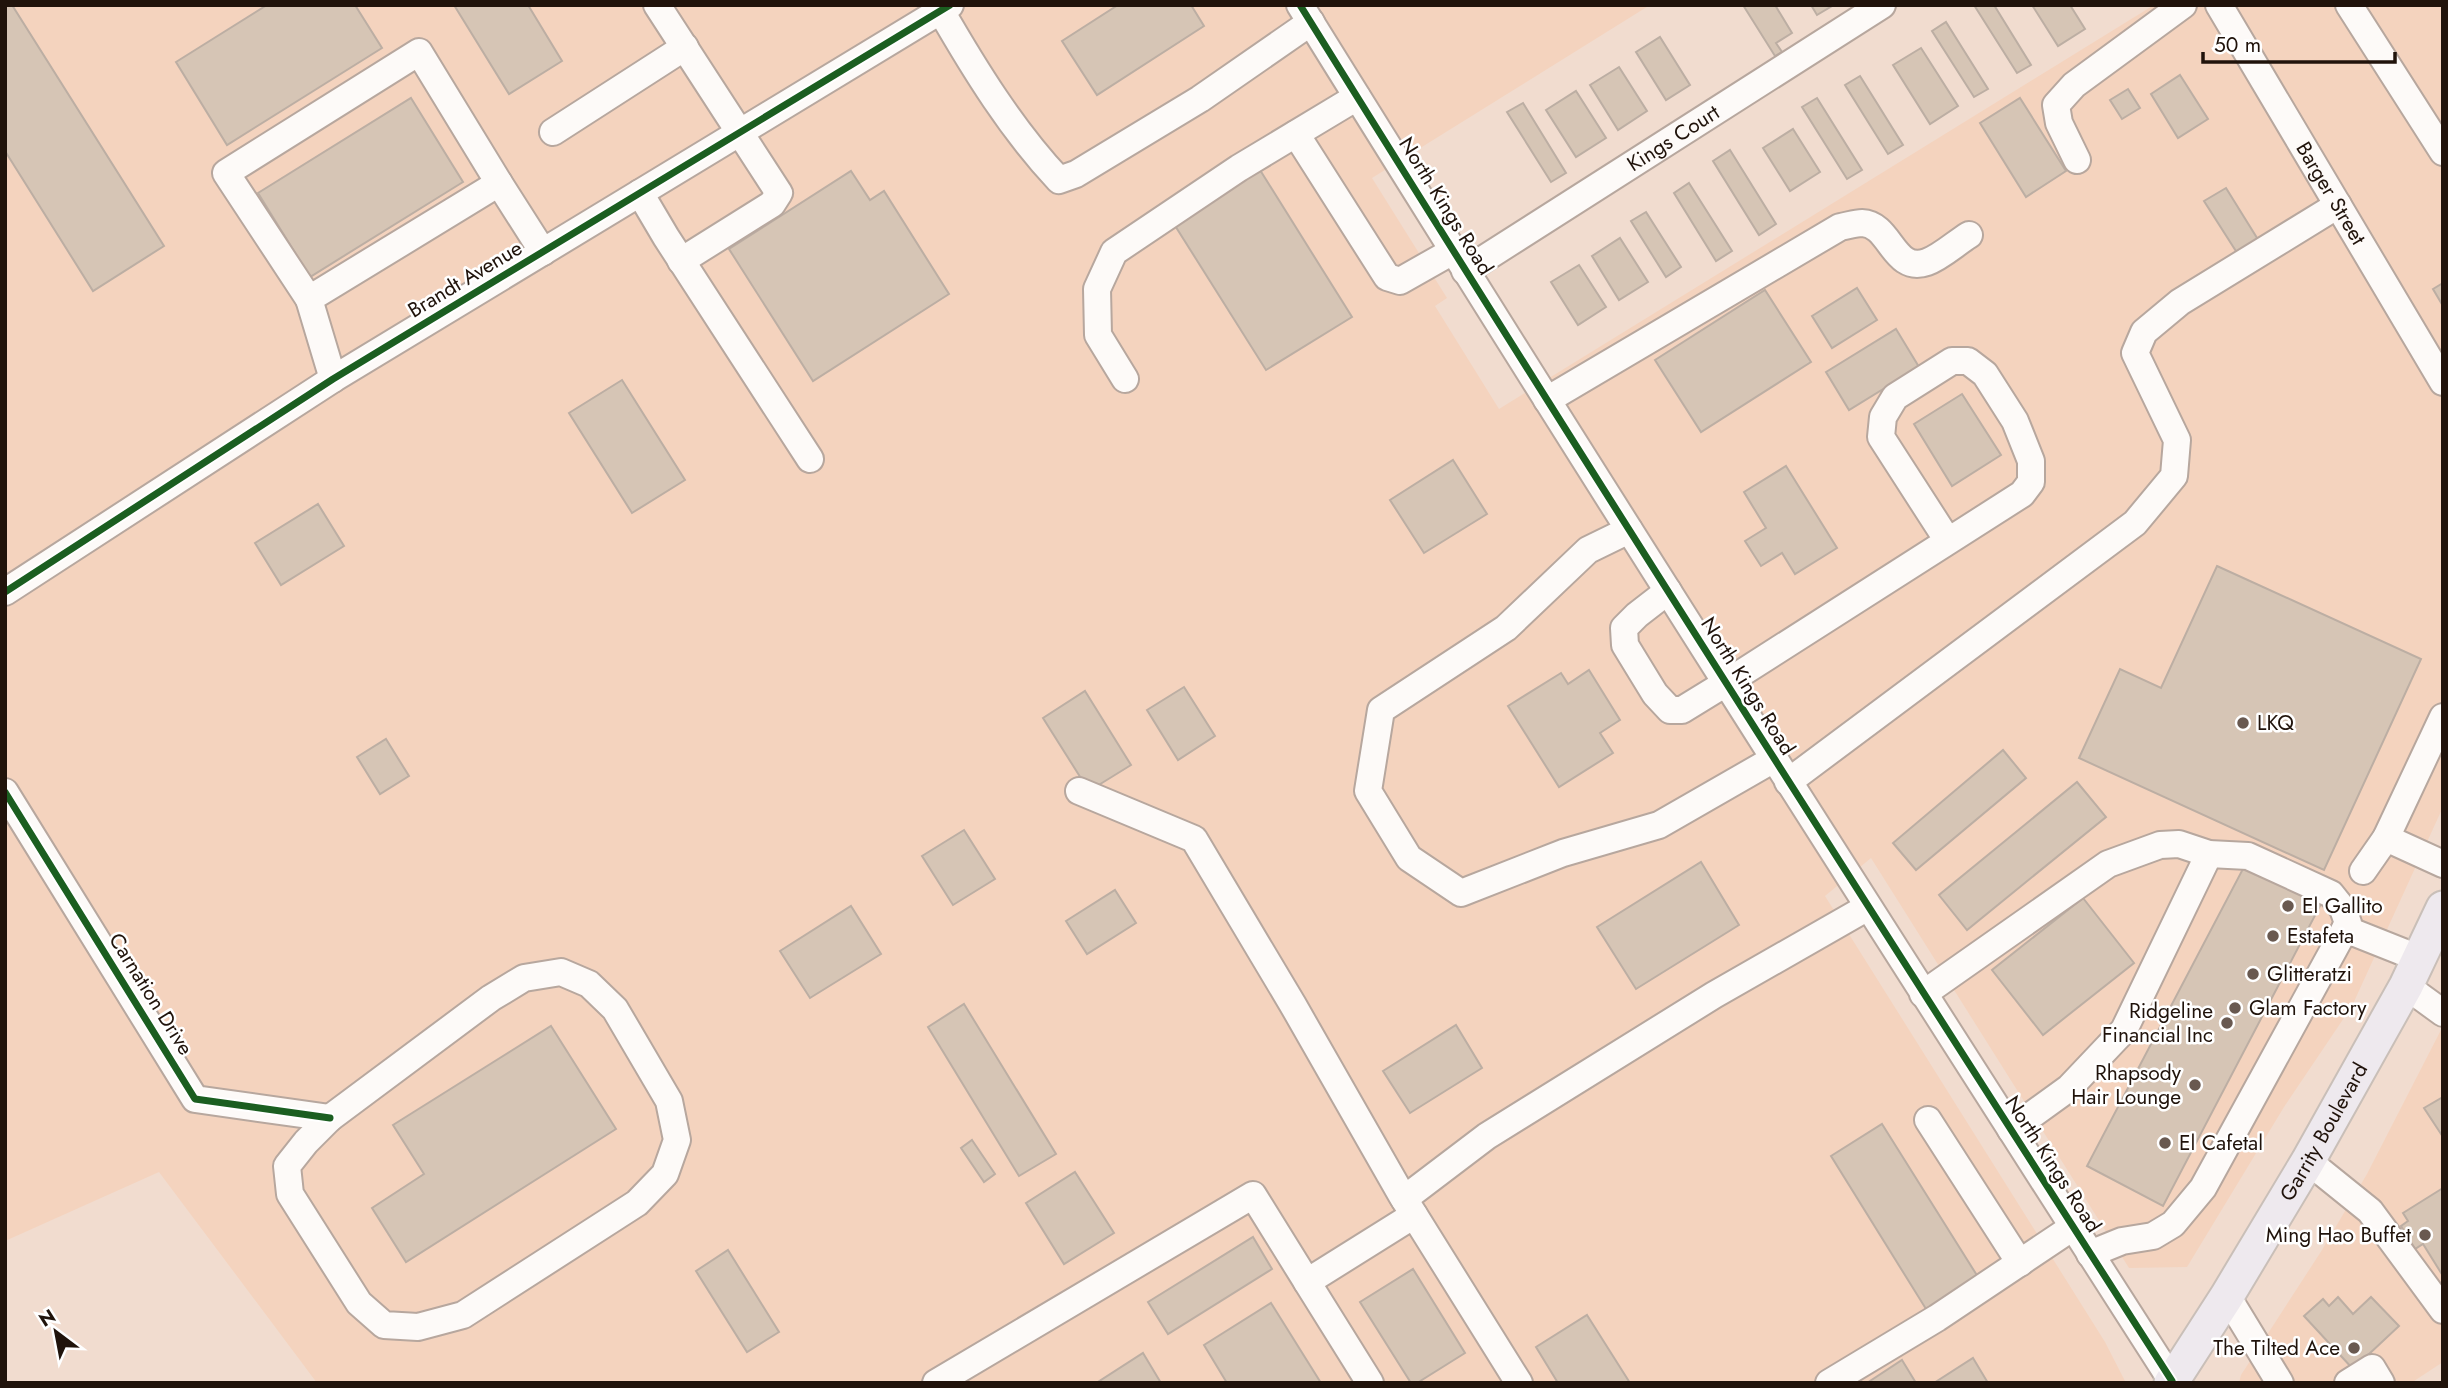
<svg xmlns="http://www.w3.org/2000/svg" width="2448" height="1388" font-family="Jost,sans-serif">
  <rect width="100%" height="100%" fill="#f1dccf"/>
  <g fill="#f4d3be">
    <polygon points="5,5 1650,5 1372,178 1447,298 1435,306 1499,409 2154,5 2443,5 2443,807 2352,1006 2284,1107 2187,1267 2129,1268 1871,858 1825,896 2105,1342 2126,1383 317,1383 159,1172 5,1241"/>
    <polygon points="2443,1026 2443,1362 2411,1383 2239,1383 2241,1375 2322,1250 2367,1174"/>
  </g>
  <g fill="#d6c5b5" stroke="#bcaea3" stroke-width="2">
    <polygon points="5,5 12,5 164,246 93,291 5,151"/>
    <polygon points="267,5 355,5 382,48 227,145 176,62"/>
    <polygon points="454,5 528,5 562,61 509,94"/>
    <polygon points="1118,5 1191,5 1204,26 1097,95 1062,41"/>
    <polygon points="1743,5 1775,5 1792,33 1776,43 1782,52 1775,56"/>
    <polygon points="1811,5 1831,5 1832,6 1817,15"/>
    <polygon points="1974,5 1994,5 2031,65 2017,73"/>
    <polygon points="2032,5 2070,5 2085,29 2058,46"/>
    <polygon points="1946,22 1988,89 1974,97 1932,31"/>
    <polygon points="1660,37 1690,85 1666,100 1636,52"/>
    <polygon points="1921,48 1958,106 1930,124 1893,65"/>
    <polygon points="1619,67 1647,111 1618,130 1590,85"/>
    <polygon points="2180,75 2208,119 2178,138 2151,94"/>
    <polygon points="1860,76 1903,145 1888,154 1845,85"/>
    <polygon points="2128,89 2140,108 2122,119 2110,100"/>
    <polygon points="1576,91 1606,138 1576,157 1546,110"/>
    <polygon points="411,98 463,182 310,277 258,193"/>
    <polygon points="1817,98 1862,170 1847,179 1802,107"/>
    <polygon points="2020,98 2066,171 2026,197 1980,123"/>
    <polygon points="1523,103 1566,173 1551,182 1507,112"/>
    <polygon points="1793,129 1820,172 1790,191 1763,148"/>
    <polygon points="1730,150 1776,224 1759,235 1713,161"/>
    <polygon points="1260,170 1352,317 1266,370 1174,224"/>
    <polygon points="851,171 870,200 884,191 949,294 813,381 729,249"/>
    <polygon points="1689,183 1732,251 1716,261 1674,193"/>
    <polygon points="2226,188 2262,246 2241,259 2204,201"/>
    <polygon points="1646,212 1681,267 1666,277 1631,221"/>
    <polygon points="1620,238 1648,282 1619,300 1592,256"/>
    <polygon points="1579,265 1606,307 1578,325 1551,282"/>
    <polygon points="2443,283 2443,306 2433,289"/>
    <polygon points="1857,288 1877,320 1832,348 1812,316"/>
    <polygon points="1765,290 1811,362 1701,432 1655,360"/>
    <polygon points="1896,329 1919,367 1849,410 1826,372"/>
    <polygon points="622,380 685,480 632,513 569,413"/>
    <polygon points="1962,394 2001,455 1952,486 1914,424"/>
    <polygon points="1453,460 1487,514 1424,553 1390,500"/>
    <polygon points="1786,466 1837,548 1795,574 1782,553 1761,566 1745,541 1766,528 1744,492"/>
    <polygon points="318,504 344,546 281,585 255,543"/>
    <polygon points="2217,566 2421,659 2324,870 2079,758 2120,669 2161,688"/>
    <polygon points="1589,670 1620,720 1600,733 1613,753 1559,787 1508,706 1561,673 1568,684"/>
    <polygon points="1184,687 1215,736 1178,760 1147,710"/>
    <polygon points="1085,691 1131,765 1089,791 1043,718"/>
    <polygon points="386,739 409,776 380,794 357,757"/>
    <polygon points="2003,750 2026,778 1916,870 1893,843"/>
    <polygon points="2077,782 2106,817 1967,930 1939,895"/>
    <polygon points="964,830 995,879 953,905 922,856"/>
    <polygon points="1701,862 1739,925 1636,989 1597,927"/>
    <polygon points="2245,865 2321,904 2163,1206 2087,1166"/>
    <polygon points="1115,890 1136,923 1087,954 1066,921"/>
    <polygon points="2083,898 2134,963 2043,1035 1992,970"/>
    <polygon points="851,906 881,954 810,998 780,951"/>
    <polygon points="964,1004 1056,1154 1019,1176 928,1027"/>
    <polygon points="1456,1025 1482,1068 1410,1113 1383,1071"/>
    <polygon points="551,1026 616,1129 406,1262 372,1208 424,1174 393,1125"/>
    <polygon points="2443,1097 2443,1137 2424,1108"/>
    <polygon points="1882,1124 1978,1277 1926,1309 1831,1156"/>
    <polygon points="972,1140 995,1174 984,1182 961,1148"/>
    <polygon points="1075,1172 1114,1233 1064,1264 1026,1203"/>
    <polygon points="2443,1188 2443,1276 2423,1244 2415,1249 2401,1226 2408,1221 2403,1213"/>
    <polygon points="1253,1237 1272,1269 1168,1334 1148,1302"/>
    <polygon points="728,1250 779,1332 747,1352 696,1271"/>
    <polygon points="1413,1269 1465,1353 1417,1383 1411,1383 1360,1302"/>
    <polygon points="2338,1297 2353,1314 2371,1297 2399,1326 2353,1369 2304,1316 2323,1299 2329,1306"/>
    <polygon points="1271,1303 1321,1383 1227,1383 1204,1345"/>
    <polygon points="1587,1315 1630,1383 1558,1383 1536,1347"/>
    <polygon points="1143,1353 1161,1383 1099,1383 1098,1382"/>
    <polygon points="1973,1358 1988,1383 1934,1383"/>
    <polygon points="1902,1360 1916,1383 1867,1383"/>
  </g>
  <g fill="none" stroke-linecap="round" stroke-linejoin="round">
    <g stroke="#b7a79e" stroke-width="30">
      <g id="minor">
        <polyline points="657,5 779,193 772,204 681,261"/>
        <path d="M1300 5C1587 467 1879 924 2172 1381"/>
        <path id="s1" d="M2219 5 2443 382"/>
        <polyline points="2349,5 2443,152"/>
        <path d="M941 11C975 70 1012 130 1059 180L1076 174 1200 99 1311 22"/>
        <polyline points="553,132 685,47"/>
        <polyline points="1296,134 1387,277 1400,281 1453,251"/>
        <polyline points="2077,160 2059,123 2056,105 2074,85 2183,5"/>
        <polyline points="640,193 666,237 810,459"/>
        <path id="s2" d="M1465 271 1882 5"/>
        <polyline points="309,299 226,173 419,52 499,183"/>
        <polyline points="333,379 309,299 499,183 543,252"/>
        <polyline points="1125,379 1098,335 1097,289 1114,252 1239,168 1357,97"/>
        <path d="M1547 400 1840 227C1847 226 1855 223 1862 223 1891 224 1893 274 1927 262 1941 257 1956 243 1969 235"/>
        <polyline points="1629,530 1588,550 1506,628 1381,710 1368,791 1409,858 1461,893 1563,853 1659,825 1774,759"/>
        <polyline points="1668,591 1637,615 1624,628 1625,645 1655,694 1670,710 1682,710 1726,683 2022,494 2031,482 2031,461 2015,421 1985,374 1968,361 1952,361 1895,397 1883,417 1881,437 1948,541"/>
        <polyline points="5,592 333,379 950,5"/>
        <polyline points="1788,782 2135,523 2174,476 2177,440 2135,353 2144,332 2180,302 2338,205"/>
        <polyline points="1079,791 1194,839 1293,1005 1401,1194 1519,1383"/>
        <polyline points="5,792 195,1099 330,1118"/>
        <polyline points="2386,838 2443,864"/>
        <polyline points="2363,871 2386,838 2443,717"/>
        <polyline points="2345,929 2418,958"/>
        <polygon points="561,972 589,984 615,1009 669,1101 677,1140 665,1174 637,1203 463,1315 418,1327 384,1325 359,1303 290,1194 287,1166 306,1142 330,1118 491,998 524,978"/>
        <polyline points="2406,986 2443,1013"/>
        <polyline points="1923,994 2108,864 2160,845 2179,844 2209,854 2248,856 2331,894 2343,909 2348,923 2345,929 2203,1188 2173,1224 2153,1236 2122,1241 2090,1254"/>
        <polyline points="1928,1120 2020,1263"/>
        <polyline points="2011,1130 2069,1088 2124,1030 2209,854"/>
        <polyline points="2308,1161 2370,1211 2443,1310"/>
        <polyline points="1404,1199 1487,1136 1714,995 1868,907"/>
        <polyline points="1307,1282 1370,1383"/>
        <polyline points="2227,1296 2280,1383"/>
        <polyline points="936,1383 1253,1195 1307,1282 1414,1215"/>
        <polyline points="1829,1383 1937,1318 2073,1227"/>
        <polyline points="2348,1383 2372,1368 2381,1383"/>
      </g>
    </g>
    <g stroke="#c9bfb8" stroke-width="37">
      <g id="major">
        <path id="s3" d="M2171 1383 2227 1296 2308 1161 2406 986 2443 908"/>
      </g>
    </g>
    <use href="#minor" stroke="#fdfaf8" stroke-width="26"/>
    <use href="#major" stroke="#eee9ee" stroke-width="33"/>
    <g stroke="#fff" stroke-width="11">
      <g id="cycleway">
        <path d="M1300 5C1587 467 1879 924 2172 1381"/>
        <polyline points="5,592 333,379 950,5"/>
        <polyline points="5,792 195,1099 330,1118"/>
      </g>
    </g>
    <use href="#cycleway" stroke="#1b5e20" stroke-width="7"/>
  </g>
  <g fill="#695950" stroke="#fff" stroke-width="2.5">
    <circle cx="2243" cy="723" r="7"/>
    <circle cx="2288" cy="906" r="7"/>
    <circle cx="2273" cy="936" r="7"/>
    <circle cx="2253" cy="974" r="7"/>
    <circle cx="2235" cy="1008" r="7"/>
    <circle cx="2227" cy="1023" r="7"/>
    <circle cx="2195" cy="1085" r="7"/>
    <circle cx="2165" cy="1143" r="7"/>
    <circle cx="2425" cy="1235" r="7"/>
    <circle cx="2354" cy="1348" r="7"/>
  </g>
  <g text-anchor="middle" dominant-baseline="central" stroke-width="5" stroke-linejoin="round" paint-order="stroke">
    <g font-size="21" fill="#20130b" stroke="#fff">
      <text stroke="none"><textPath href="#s2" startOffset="247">Kings Court</textPath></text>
      <text stroke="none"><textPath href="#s1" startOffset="219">Barger Street</textPath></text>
      <text transform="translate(1446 206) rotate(58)">North Kings Road</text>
      <text transform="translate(465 279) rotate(-31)">Brandt Avenue</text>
      <text transform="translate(1748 686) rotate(58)">North Kings Road</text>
      <text transform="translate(151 994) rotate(58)">Carnation Drive</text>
      <text stroke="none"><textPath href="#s3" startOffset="294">Garrity Boulevard</textPath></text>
      <text transform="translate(2053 1164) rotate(57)">North Kings Road</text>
    </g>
    <g font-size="21" fill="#20130b" stroke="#fff" text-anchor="start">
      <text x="2257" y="723">LKQ</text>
      <text x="2302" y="906">El Gallito</text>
      <text x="2287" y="936">Estafeta</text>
      <text x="2267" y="974">Glitteratzi</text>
      <text x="2249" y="1008">Glam Factory</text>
      <text x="2213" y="1011" text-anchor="end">Ridgeline<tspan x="2213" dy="24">Financial Inc</tspan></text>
      <text x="2181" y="1073" text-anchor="end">Rhapsody<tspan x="2181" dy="24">Hair Lounge</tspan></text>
      <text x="2179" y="1143">El Cafetal</text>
      <text x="2411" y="1235" text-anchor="end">Ming Hao Buffet</text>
      <text x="2340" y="1348" text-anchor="end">The Tilted Ace</text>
    </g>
  </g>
  <rect width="2448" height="1388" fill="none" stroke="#20130b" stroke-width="14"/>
  <g transform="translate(56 1332) rotate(328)" stroke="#ffffff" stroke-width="5" paint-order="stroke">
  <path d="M0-5L12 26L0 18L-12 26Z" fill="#20130b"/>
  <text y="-10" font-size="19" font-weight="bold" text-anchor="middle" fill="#20130b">N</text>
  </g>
  <path d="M2203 52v10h192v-10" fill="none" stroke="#20130b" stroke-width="3.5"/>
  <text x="2214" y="52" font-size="21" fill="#20130b" stroke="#ffffff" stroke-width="5" paint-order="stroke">50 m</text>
</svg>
